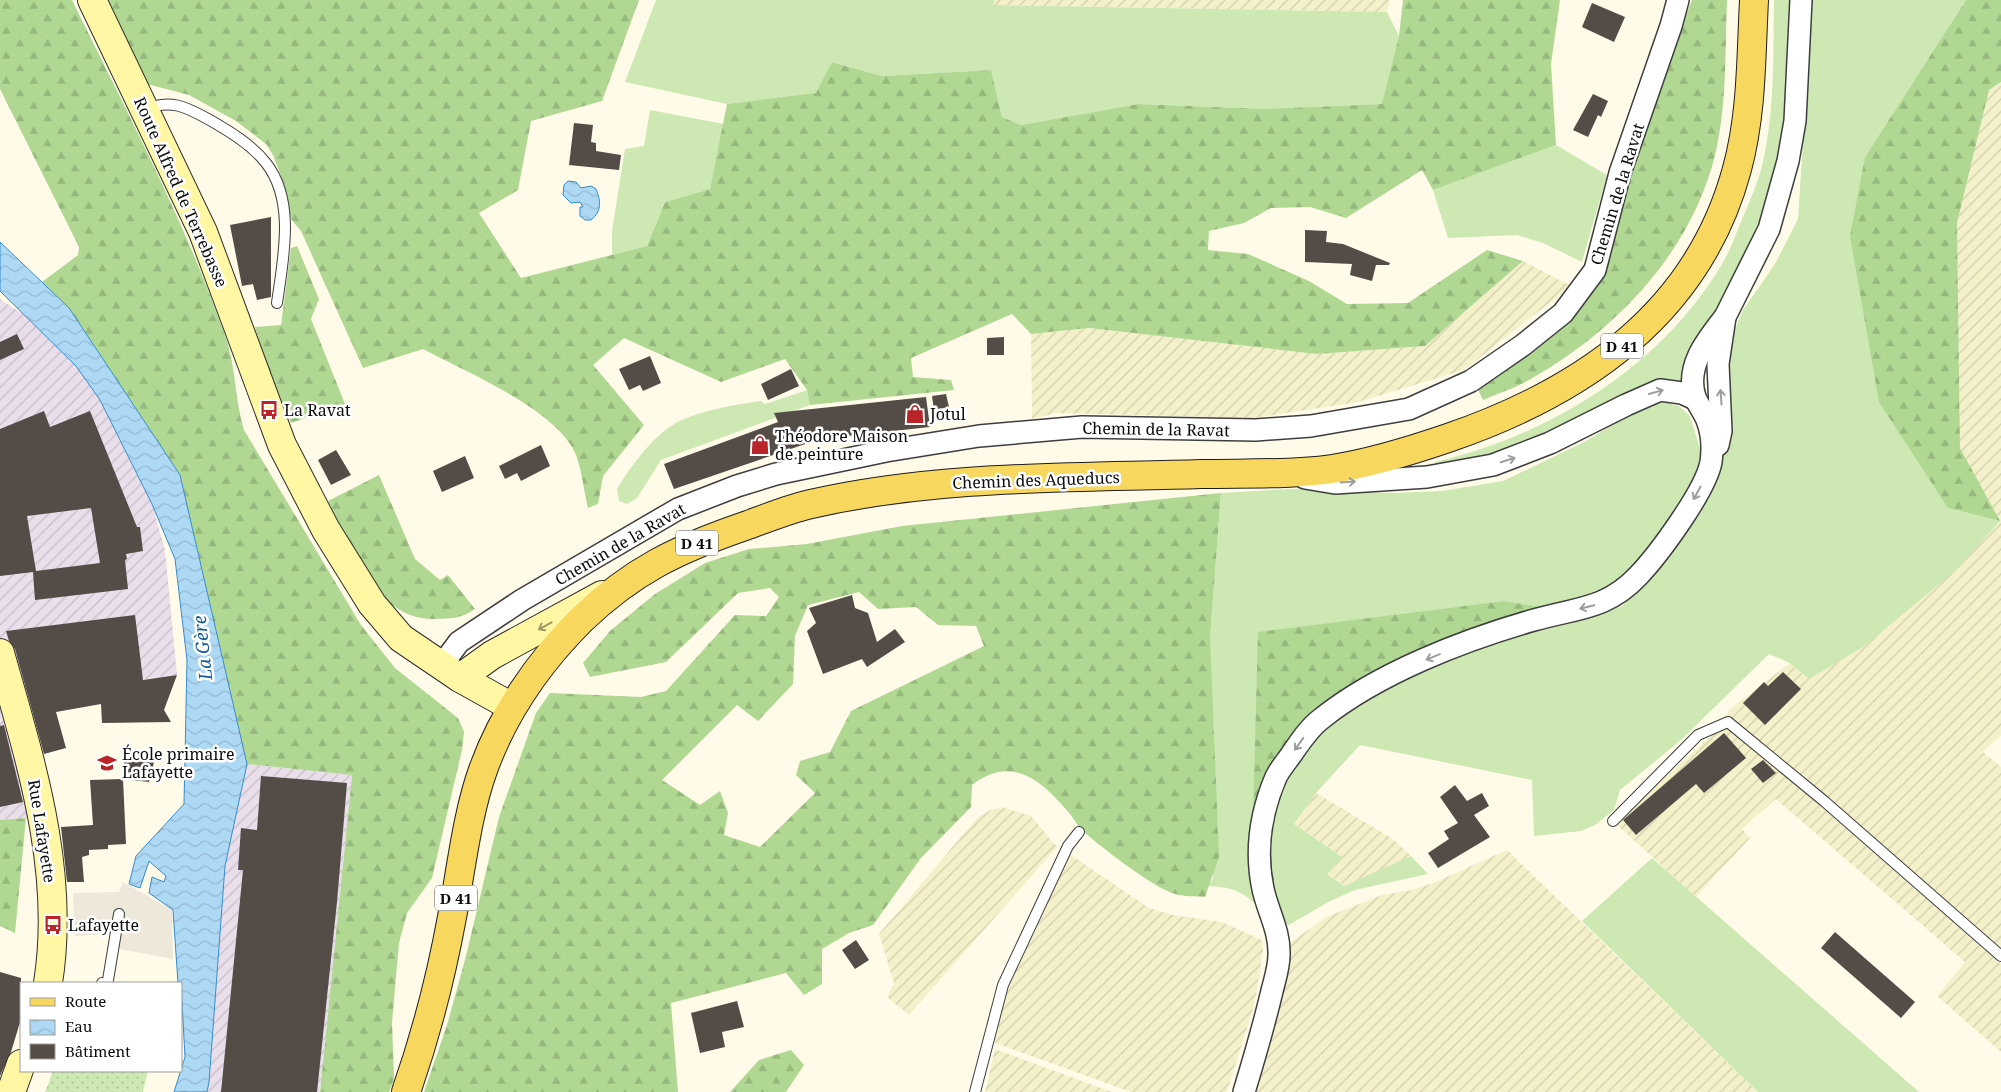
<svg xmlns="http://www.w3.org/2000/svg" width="2001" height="1092" font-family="'Noto Serif',serif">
  <defs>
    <pattern id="industrial-furrows" width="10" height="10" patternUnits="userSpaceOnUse" patternTransform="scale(1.25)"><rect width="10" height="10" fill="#e9deea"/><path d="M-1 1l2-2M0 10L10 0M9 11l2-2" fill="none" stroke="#c6bdc7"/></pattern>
    <pattern id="farmland-furrows" width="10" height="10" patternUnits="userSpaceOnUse" patternTransform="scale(1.25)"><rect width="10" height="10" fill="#f4f1ca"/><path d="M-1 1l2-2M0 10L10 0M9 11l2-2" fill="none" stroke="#d0cdac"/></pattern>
    <pattern id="forest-firs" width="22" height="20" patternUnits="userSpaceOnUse" patternTransform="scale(1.25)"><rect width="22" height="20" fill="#b0d893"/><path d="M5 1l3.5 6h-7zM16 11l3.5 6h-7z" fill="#96b87d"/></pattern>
    <pattern id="park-dots" width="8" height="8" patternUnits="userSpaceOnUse" patternTransform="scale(1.25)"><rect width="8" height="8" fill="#cde8b3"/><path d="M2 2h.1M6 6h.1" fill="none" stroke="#afc699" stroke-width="1.8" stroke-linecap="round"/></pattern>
    <pattern id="water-waves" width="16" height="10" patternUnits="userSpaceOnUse" patternTransform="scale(1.25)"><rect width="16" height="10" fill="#aed9f5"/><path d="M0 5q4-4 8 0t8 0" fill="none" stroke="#94b9d1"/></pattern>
  </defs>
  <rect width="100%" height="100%" fill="#fffbe8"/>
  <g fill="url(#industrial-furrows)">
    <polygon points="0,299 29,318 76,366 100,400 152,504 165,550 177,675 25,695 56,810 26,818 0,820"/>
    <polygon points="247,764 352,775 320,1092 207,1092 209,1082 225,866"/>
  </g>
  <g fill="url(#farmland-furrows)">
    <polygon points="994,0 1390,0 1387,12 992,5"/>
    <polygon points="2001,82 2001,735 1983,752 2001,767 2001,951 1825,794 1817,803 2001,964 2001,1052 1937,996 1965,962 1776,799 1742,829 1750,838 1696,897 1614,822 1718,730 1730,709 1790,663 1809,679 2000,522 1960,448 1957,223 1989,90"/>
    <polygon points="1523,261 1571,286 1464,370 1358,402 1254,418 1055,413 1032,419 1031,334 1089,328 1317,354 1425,346"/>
    <polygon points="1316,793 1393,839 1411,856 1345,886 1327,874 1342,857 1294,824"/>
    <polygon points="1002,807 1031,816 1057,847 909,1015 887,997 894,983 879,934 977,818 988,811"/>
    <polygon points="1507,850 1758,1092 1250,1092 1287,950 1294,940 1326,917 1382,895 1412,890 1438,881"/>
    <polygon points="1068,853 1149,908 1173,915 1222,922 1262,940 1263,951 1255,1002 1227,1092 1131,1092 995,1043 999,1018 1009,985"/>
    <polygon points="995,1049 1112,1092 985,1092"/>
  </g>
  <g fill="#cde8b3">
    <polygon points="656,0 994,0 993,5 1387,12 1399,36 1383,104 1267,109 1138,104 1021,125 1002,117 991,70 882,76 833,62 816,94 727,104 625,82"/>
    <path d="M1774 0H1791L1784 138 1767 206 1733 280 1694 345 1681 384 1659 379C1589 417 1516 458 1436 466L1435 462C1549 436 1662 366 1722 264 1730 251 1735 236 1741 222 1749 203 1758 183 1763 162 1775 109 1773 54 1774 0Z"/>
    <polygon points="1812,0 1966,0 1865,157 1948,508 2000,521 1955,571 1863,647 1809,679 1790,663 1769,654 1681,740 1620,790 1614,810 1595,825 1581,831 1534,836 1532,780 1360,745 1316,793 1294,824 1342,857 1327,874 1344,886 1411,856 1428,874 1355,890 1328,902 1289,925 1281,922 1265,873 1265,839 1282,783 1328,721 1428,663 1620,607 1634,595 1681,538 1707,498 1721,465 1730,421 1727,376 1732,336 1743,310 1775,264 1798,219"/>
    <polygon points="650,110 724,124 710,189 665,202 647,246 612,255 612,231 625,149 644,146"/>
    <polygon points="1556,145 1607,175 1582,262 1543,243 1517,235 1448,238 1433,190"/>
    <path d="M807 390 810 405 661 460 637 498 627 504 619 501 617 489C631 466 656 431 682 420 706 409 735 405 761 401L765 404Z"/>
    <path d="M1664 402 1679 406 1690 416 1701 452 1694 483 1668 524 1633 570 1596 597 1549 608 1504 601 1258 633 1261 903 1255 904C1240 889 1228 887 1208 886L1213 879 1210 638 1221 493 1288 489 1394 493 1442 491 1503 481 1584 442 1650 403Z"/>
    <polygon points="1652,858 1919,1092 1758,1092 1582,921"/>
  </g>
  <g fill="url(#forest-firs)" fill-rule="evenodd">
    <path d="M0 0H72C127 112 186 223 227 341 236 370 235 401 244 430L361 625 395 668 458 718 464 732 462 750 432 878 407 913 399 943 392 1022 394 1079 389 1092H320L352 775 247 764 180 475 69 308 42 282 78 255 79 247 0 89Z"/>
    <path d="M102 0H639L602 101 531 121 518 190 479 213 521 278 647 246 665 202 710 189 727 104 816 93 832 62 882 76 991 70 1002 117 1021 125 1138 104 1267 109 1382 104 1399 36 1403 0H1560L1551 64 1556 145 1433 190 1422 170 1346 218 1310 207 1271 208 1244 223 1209 231 1208 250 1248 254 1309 281 1347 304 1408 303 1487 250 1523 261 1425 346 1317 354 1089 328 1031 334 1012 314 911 358 913 377 951 380 954 390 810 405 807 390 785 359 721 382 624 338 593 365 644 425 603 476 598 504 588 508C584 491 582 472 576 455 558 410 466 372 423 349L363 368 301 231 291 219 284 184 273 155 266 144 236 121 189 95 147 84Z"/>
    <path d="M1692 0H1727C1725 50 1727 102 1716 151 1693 251 1616 331 1529 380 1515 388 1498 393 1483 400L1477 387C1530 356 1583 321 1608 262L1644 128 1659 84Z"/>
    <polygon points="1966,0 2001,0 2001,82 1989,90 1957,223 1960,448 2000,521 1948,508 1879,402 1850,236 1865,157"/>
    <polygon points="297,246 319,299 311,319 345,404 291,423 268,368 255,327 281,325 291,248"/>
    <path d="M379 475 415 559 440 580 448 575 475 609C460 619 453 618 435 619 375 621 351 545 328 501Z"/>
    <path d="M1221 493 1210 638 1219 857 1205 897C1196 896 1185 897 1175 894 1154 888 1102 848 1084 832 1078 827 1075 820 1070 814 1042 781 1013 754 972 785L971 807 921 858 873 925 849 933 822 949V984L804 995 786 973 671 1003 678 1092H424L447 1025 466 956 499 817 536 713 550 693 641 697 666 691 735 615 766 616 779 597 770 588 738 593 666 662 590 677 583 663 610 631 655 594 705 563 749 549 807 544 902 526ZM859 592 878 609 916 607 938 625 976 626 984 646 851 711 830 752 800 761 796 775 815 793 760 847 724 835 728 813 720 791 700 805 662 780 737 705 758 721 793 684 795 636 808 605Z"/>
    <polygon points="1504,601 1549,608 1511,615 1434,644 1344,690 1253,815 1258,632"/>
    <polygon points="26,818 15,933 0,926 0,820"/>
    <polygon points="791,1050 804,1065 786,1092 730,1092 759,1060"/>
  </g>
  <polygon fill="url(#park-dots)" points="53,1071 148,1071 143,1092 45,1092"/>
  <polygon fill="#ede8d9" points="123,882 172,910 173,959 109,947 111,934 75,936 73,893 119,892"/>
  <g fill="url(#water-waves)" stroke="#358ccc">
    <path d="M568 181 576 182 581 188 591 186 596 189C601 201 602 211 591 220H585L580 216V207H583L580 202 571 203 563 195 564 185Z"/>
    <polygon points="0,242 69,308 180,475 247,764 225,866 209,1082 207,1092 174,1092 185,1057 181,983 178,983 173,910 149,893 152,877 164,882 166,876 149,861 140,888 129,884 136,856 184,804 187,660 175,559 152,504 100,400 76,366 0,291"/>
  </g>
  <g fill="#534c47" fill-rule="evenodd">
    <polygon points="1592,3 1625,17 1614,42 1582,27"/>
    <polygon points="1593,94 1608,101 1601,117 1598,115 1588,137 1573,130"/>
    <polygon points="574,123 593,125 591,142 596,143 596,151 621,155 619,170 569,165"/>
    <polygon points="271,217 271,297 257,300 253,284 242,286 230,225"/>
    <polygon points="1305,230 1327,231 1326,242 1343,244 1390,263 1389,265 1376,265 1372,281 1350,275 1352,264 1305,262"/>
    <polygon points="17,334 24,349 0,360 0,342"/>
    <polygon points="1004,337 1004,355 987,355 987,338"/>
    <polygon points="650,356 661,383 643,391 640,385 629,390 619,369"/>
    <polygon points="791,369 799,386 768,400 761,384"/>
    <polygon points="946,394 949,407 934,410 932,396"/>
    <polygon points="926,397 930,427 820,439 674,489 664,464 778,422 774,413"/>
    <path d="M44 411 50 427 90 411 137 527H140L143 551 126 554 127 559 125 560 128 589 35 600 33 572 0 576V429ZM91 508 100 563 36 571 27 516Z"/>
    <polygon points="541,445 550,466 521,481 517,473 505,479 499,466"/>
    <polygon points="336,450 351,475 331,485 318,460"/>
    <polygon points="465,456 474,478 442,492 433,471"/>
    <polygon points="852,595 855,608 868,613 877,642 895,629 905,642 867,667 862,659 823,674 807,631 816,623 809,608"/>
    <polygon points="135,615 143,680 177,675 164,710 171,722 102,723 101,704 56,712 66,748 44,754 15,649 9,641 6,631"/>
    <polygon points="1783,672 1801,689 1765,725 1743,703 1764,682 1768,686"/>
    <polygon points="4,725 23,802 0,807 0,726"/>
    <polygon points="1724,733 1746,758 1704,793 1696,784 1636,835 1623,820"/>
    <polygon points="1763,760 1776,773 1763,783 1751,769"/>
    <polygon points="124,761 154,762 149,782 123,779 126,844 108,845 108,849 89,850 89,855 82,857 84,882 67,882 61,827 93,825 90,780 123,779"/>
    <polygon points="261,776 347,783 337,902 317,1092 221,1092 243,870 238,870 241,828 257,830"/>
    <polygon points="1455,785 1467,801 1482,793 1489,806 1474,815 1490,837 1438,868 1428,853 1449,839 1444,831 1458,823 1440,797"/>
    <polygon points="1835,932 1915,1002 1901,1018 1821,948"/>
    <polygon points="856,940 869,960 855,969 842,950"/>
    <polygon points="0,972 21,978 21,1019 11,1052 0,1076"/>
    <polygon points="737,1001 744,1027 722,1032 725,1047 700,1053 691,1013"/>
  </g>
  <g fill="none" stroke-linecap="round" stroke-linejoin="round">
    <g stroke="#3e3e3e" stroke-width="12">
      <g id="lane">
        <path d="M145 110C169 98 186 107 208 119 229 131 251 144 266 163 296 201 283 259 277 303"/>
        <polyline points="1613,821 1698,735 1728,722 1824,801 2001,956"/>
        <polyline points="102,983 106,983 108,980 119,914"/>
        <polyline points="975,1092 1003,985 1068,846 1079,832"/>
      </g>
    </g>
    <g stroke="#3e3e3e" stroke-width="24">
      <g id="street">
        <polyline points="1718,445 1721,431 1718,364 1725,317 1769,229 1788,161 1795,121 1801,0"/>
        <polyline points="1305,478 1335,483 1427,477 1493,465 1550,443 1626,405 1660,390 1682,393 1695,399"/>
        <polyline points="441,666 459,642 522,600 678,509 737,486 776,474 886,451 979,436 1082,427 1256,430 1311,426 1409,409 1471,381 1523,345 1563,313 1595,270 1620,173 1671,26 1678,0"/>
        <path d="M1244 1092C1254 1059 1264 1025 1272 991 1275 979 1279 967 1279 955 1280 931 1268 912 1263 889 1255 851 1261 812 1276 777 1280 769 1286 762 1291 755 1300 742 1309 728 1321 719 1378 673 1464 640 1534 620 1575 608 1606 610 1638 576 1659 554 1706 490 1711 462 1713 448 1712 433 1707 420 1704 412 1698 405 1695 397 1685 366 1707 340 1725 317"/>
      </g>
    </g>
    <g stroke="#2d2d2d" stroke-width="30">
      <g id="secondary">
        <polyline points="92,0 203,232 282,445 326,530 372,604 401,638 460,678 512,707"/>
        <path d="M0 653C30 760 66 870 48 983"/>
        <polyline points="460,678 492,655 602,595"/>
        <polyline points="11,1092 21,1064"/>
      </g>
    </g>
    <g stroke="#1c1c1c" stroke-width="30">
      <path id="primary" d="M406 1092C426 1035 441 977 452 917 461 871 467 814 483 770 503 714 539 662 581 620 633 570 678 549 745 526 767 518 789 509 811 504 939 475 1071 478 1201 474 1244 473 1289 475 1332 469 1372 463 1410 451 1448 438 1582 392 1698 314 1737 169 1752 114 1751 57 1754 0"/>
    </g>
    <use href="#lane" stroke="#fff" stroke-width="10"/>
    <use href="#street" stroke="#fff" stroke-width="21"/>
    <use href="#secondary" stroke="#fff7a4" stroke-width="28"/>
    <use href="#primary" stroke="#f8d75f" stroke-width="28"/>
  </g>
  <defs><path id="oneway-shaft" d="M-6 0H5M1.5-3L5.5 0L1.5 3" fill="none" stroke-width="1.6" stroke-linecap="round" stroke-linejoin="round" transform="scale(1.25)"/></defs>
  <g stroke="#9d9d9d">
    <use href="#oneway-shaft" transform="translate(1656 392) rotate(-15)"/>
    <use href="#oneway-shaft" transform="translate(1721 397) rotate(-94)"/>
    <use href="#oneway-shaft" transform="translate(1508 460) rotate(-18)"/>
    <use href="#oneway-shaft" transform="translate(1348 482) rotate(-4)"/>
    <use href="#oneway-shaft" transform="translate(1697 493) rotate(119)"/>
    <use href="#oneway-shaft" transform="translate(1587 607) rotate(166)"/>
    <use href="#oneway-shaft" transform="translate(1433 657) rotate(158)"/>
    <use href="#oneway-shaft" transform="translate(1299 744) rotate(125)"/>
  </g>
  <use stroke="#9d9967" href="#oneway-shaft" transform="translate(545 626) rotate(151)"/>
  <defs>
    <g id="bus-bare" transform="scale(1.5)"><path d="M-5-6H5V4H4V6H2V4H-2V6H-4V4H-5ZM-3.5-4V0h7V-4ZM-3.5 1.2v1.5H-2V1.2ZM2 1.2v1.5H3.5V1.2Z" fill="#b92428" stroke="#fff" stroke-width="2.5" paint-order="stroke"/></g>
    <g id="shop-bare" transform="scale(1.5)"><path d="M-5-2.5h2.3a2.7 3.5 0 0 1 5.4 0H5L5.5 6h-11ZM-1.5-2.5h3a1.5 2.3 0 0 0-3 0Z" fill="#b92428" stroke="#fff" stroke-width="2.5" paint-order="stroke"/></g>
    <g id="school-bare" transform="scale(1.5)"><path d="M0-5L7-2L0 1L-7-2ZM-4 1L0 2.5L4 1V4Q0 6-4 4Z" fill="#b92428" stroke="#fff" stroke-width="2.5" paint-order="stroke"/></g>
  </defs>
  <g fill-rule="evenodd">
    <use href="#bus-bare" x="269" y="410"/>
    <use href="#shop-bare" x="915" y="414"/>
    <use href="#shop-bare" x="760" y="445"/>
    <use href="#school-bare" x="107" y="763"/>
    <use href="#bus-bare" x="53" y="925"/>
  </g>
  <g text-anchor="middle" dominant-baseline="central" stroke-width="5" stroke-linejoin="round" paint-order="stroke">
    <g fill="#fff" stroke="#545454" stroke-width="1">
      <rect x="1601" y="333.5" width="42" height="25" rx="4"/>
      <rect x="676" y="530.5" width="42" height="25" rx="4"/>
      <rect x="435" y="885.5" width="42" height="25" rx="4"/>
    </g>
    <g font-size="15" font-weight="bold" fill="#0b0b0b">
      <text x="1622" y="346">D 41</text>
      <text x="697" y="543">D 41</text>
      <text x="456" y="898">D 41</text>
    </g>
    <g font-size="16" fill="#0b0b0b" stroke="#fff">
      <text transform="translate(181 192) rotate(66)">Route Alfred de Terrebasse</text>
      <text transform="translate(1617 194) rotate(-73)">Chemin de la Ravat</text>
      <text transform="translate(1156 429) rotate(1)">Chemin de la Ravat</text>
      <text transform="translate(1036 480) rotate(-2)">Chemin des Aqueducs</text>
      <text transform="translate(620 544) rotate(-30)">Chemin de la Ravat</text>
      <text transform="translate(42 831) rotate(81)">Rue Lafayette</text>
    </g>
    <g font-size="16" fill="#0b0b0b" stroke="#fff" text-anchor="start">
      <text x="284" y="410">La Ravat</text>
      <text x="930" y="414">Jotul</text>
      <text x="775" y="436">Théodore Maison<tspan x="775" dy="18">de peinture</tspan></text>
      <text x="122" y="754">École primaire<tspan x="122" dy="18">Lafayette</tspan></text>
      <text x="68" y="925">Lafayette</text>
    </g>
    <g font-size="18" font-style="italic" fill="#165d9a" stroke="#fff">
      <text transform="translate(202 648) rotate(-96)">La Gère</text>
    </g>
  </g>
  <rect x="20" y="982" width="162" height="90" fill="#ffffff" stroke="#9d9d9d"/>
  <rect x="30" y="998" width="25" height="8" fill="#f8d75f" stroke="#9d9d9d"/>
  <text x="65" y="1007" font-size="15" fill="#0b0b0b">Route</text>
  <rect x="30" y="1020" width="25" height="15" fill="url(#water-waves)" stroke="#9d9d9d"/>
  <text x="65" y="1032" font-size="15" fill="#0b0b0b">Eau</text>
  <rect x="30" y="1044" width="25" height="15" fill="#534c47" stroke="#9d9d9d"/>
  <text x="65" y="1057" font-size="15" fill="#0b0b0b">Bâtiment</text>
</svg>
